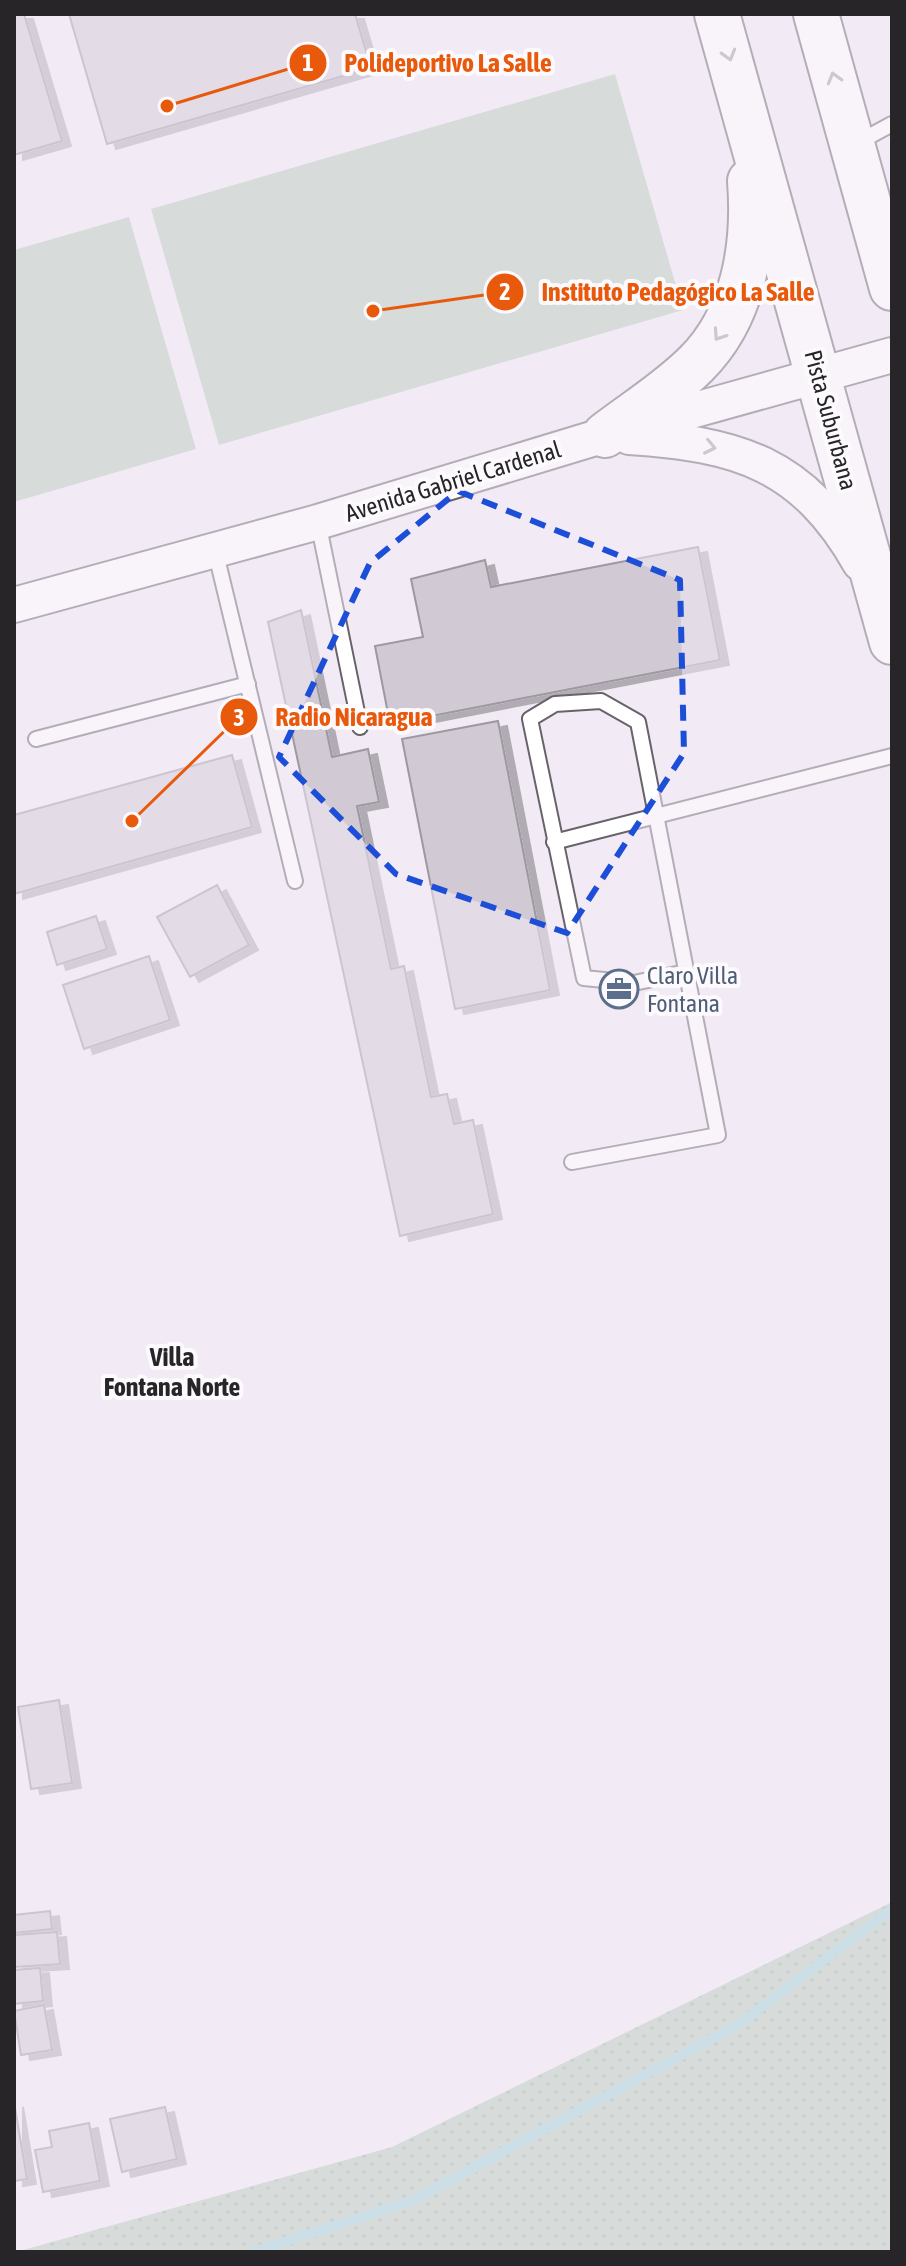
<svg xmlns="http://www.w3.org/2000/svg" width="906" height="2266" font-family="'Asap Condensed',sans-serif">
  <defs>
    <pattern id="grass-dots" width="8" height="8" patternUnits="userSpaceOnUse" patternTransform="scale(2)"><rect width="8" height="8" fill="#b5cbba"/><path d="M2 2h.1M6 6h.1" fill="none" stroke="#9caea0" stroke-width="1.8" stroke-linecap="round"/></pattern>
    <filter id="shadow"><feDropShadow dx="9" dy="5" stdDeviation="0" flood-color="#0004"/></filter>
  </defs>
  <rect width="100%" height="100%" fill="#f2ebf5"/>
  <polygon fill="url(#grass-dots)" points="892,1902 892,2252 16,2252 392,2147"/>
  <g fill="#b5cbba">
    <polygon points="615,74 683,310 219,445 151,209"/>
    <polygon points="129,217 196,449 14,502 14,250"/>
  </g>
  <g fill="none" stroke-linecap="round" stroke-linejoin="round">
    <polyline stroke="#9ecfd3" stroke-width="10" points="253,2252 412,2201 739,2024 892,1909"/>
  </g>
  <g fill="#d1cad4" stroke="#9e98a1" stroke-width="2" filter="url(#shadow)">
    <polygon points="14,14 24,14 62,141 14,155"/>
    <polygon points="69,14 355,14 371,68 107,144"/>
    <polygon points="698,547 720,660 390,724 375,646 423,637 411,579 485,560 491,587"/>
    <polygon points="301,610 332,757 368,749 379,802 357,806 391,969 404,966 431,1097 447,1094 454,1124 473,1120 493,1214 400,1236 268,622"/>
    <polygon points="498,721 550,990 455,1009 402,739"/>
    <polygon points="232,755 252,827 14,894 14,815"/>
    <polygon points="217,885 249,945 190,977 157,917"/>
    <polygon points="96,916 107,949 57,965 47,932"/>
    <polygon points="149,956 170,1020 84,1049 63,985"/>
    <polygon points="59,1700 72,1783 31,1789 18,1707"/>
    <polygon points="50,1911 52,1929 14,1933 14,1915"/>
    <polygon points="57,1932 60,1964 14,1967 14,1935"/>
    <polygon points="40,1968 43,2001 14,2004 14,1970"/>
    <polygon points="44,2005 52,2050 21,2055 14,2011"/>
    <polygon points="14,2102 27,2179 14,2181"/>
    <polygon points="165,2107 177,2159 122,2172 110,2119"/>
    <polygon points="89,2123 100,2181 43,2192 35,2150 52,2147 49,2131"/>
  </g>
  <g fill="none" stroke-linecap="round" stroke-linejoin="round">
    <g stroke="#68626b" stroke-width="18">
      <g id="service">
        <polyline points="857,143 892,124"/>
        <polyline points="318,522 360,727"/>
        <polyline points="215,550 295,881"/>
        <polyline points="36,739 248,684"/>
        <polyline points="554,842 892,756"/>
        <polyline points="572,1162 718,1135 638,722 601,701 555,704 530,719 584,978 634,983 686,972"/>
      </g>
    </g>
    <g stroke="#68626b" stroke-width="38">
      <g id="tertiary">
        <path d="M629 437C738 444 803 463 860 563"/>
        <polyline points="14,605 318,522 605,435 892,355"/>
      </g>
    </g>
    <g stroke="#68626b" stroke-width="48">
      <g id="primary">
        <polyline points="717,14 892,642"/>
        <polyline points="816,14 892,288"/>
        <path d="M605 435C635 412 669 391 696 364 744 316 755 246 750 181"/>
      </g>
    </g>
    <use href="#service" stroke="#fff" stroke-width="14"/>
    <use href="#tertiary" stroke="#fff" stroke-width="34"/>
    <use href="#primary" stroke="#fff" stroke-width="44"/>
  </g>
  <defs><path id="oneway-chevron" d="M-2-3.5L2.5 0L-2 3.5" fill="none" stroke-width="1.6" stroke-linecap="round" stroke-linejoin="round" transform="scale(2)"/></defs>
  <g stroke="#9e9d9e">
    <use href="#oneway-chevron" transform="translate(729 55) rotate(74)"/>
    <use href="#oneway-chevron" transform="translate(834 78) rotate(-106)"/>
    <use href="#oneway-chevron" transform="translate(719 335) rotate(124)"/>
    <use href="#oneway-chevron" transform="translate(710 447) rotate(12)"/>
  </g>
  <path d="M0 0H906V2266H0ZM458 491 680 580 684 753 567 933 396 874 279 757 370 563Z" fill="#f2ebf5" fill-opacity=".55" fill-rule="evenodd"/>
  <path fill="none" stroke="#1d4ed8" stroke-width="6" stroke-dasharray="16 10" stroke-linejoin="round" d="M458 491 680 580 684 753 567 933 396 874 279 757 370 563Z"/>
  <defs>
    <g id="office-ring" transform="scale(2)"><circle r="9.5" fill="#fdfafe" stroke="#5c6f8a" stroke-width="1.5"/><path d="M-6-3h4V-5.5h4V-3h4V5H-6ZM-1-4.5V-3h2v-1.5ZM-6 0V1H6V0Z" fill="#5c6f8a"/></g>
  </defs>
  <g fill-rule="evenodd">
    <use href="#office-ring" x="619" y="989"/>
  </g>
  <g text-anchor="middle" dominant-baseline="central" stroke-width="8" stroke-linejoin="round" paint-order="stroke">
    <g font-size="24" fill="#272528" stroke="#fdfafe">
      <text transform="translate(831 420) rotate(75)">Pista Suburbana</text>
      <text transform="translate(453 481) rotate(-17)">Avenida Gabriel Cardenal</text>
    </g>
    <g font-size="24" fill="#4e5e75" stroke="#fdfafe" text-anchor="start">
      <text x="647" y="975">Claro Villa<tspan x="647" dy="28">Fontana</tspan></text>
    </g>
    <g font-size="26" font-weight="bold" fill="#272528" stroke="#fdfafe">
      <text x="172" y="1357">Villa<tspan x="172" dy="30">Fontana Norte</tspan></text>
    </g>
  </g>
  <path fill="none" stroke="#e8590c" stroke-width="3" d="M167 106L308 63M373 311L505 292M132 821L239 717"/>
  <g fill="#e8590c" stroke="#fdfafe" stroke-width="3">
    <circle cx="167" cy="106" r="8"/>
    <circle cx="373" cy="311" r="8"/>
    <circle cx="132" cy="821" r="8"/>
    <circle cx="308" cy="63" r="20"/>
    <circle cx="505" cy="292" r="20"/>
    <circle cx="239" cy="717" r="20"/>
  </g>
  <g font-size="24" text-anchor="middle" font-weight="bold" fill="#fff">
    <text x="308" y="71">1</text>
    <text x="505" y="300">2</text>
    <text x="239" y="726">3</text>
  </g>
  <g font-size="26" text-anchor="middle" font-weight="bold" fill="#e8590c" stroke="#fdfafe" stroke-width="8" stroke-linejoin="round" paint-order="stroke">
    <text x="448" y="72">Polideportivo La Salle</text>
    <text x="678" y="301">Instituto Pedagógico La Salle</text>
    <text x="354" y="726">Radio Nicaragua</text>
  </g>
  <rect width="906" height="2266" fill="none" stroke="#272528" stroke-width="32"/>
</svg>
